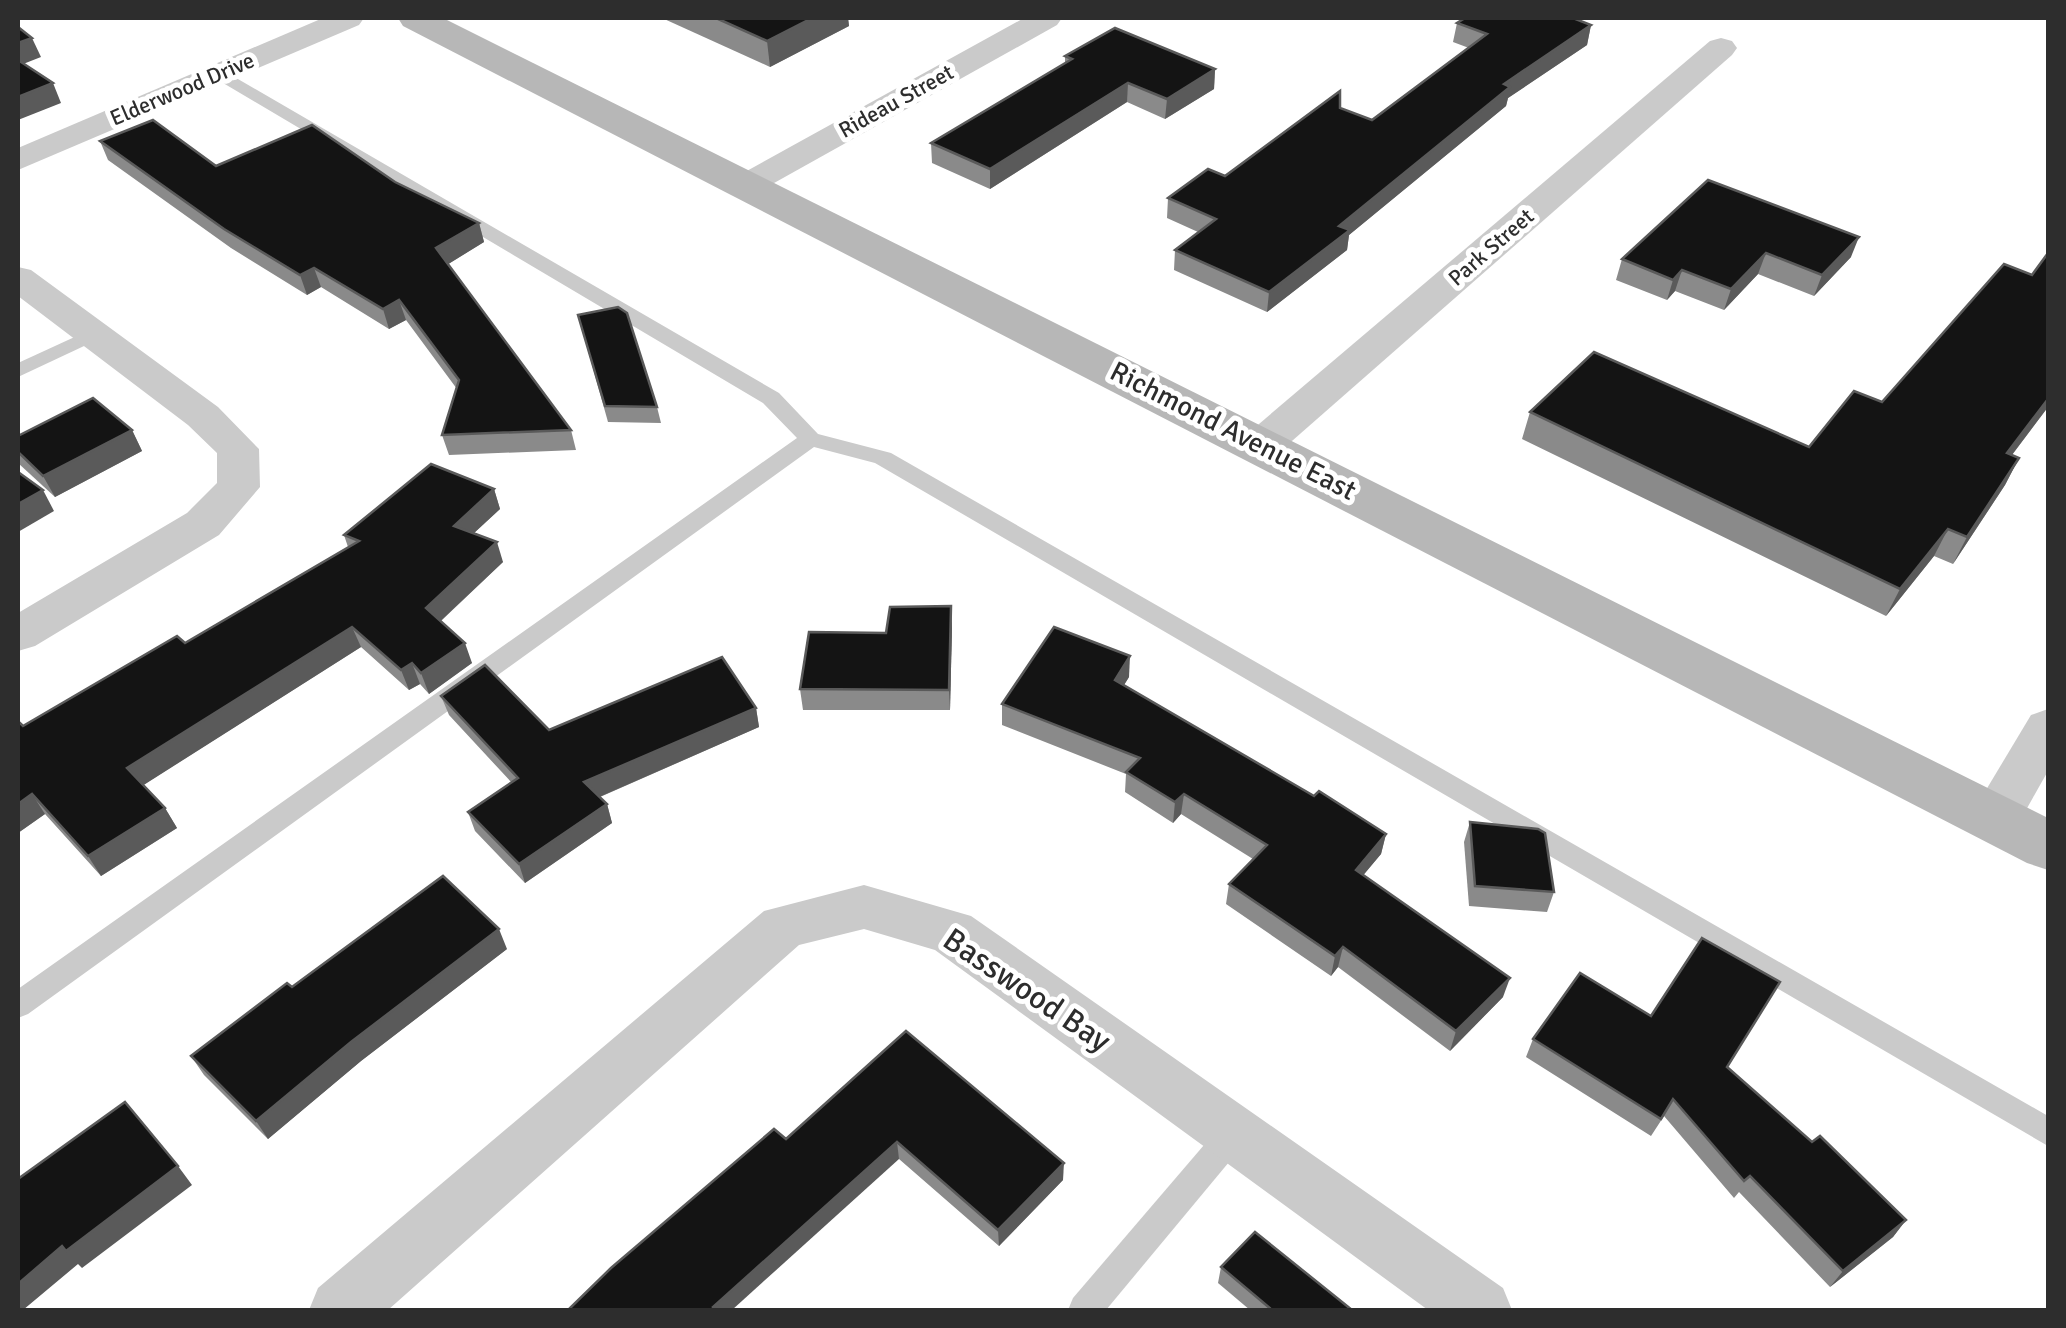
<svg xmlns="http://www.w3.org/2000/svg" width="2066" height="1328" font-family="Signika,sans-serif">
  <rect width="100%" height="100%" fill="#fff"/>
  <g fill="none" stroke-linecap="round" stroke-linejoin="round">
    <g fill="#cacaca" fill-rule="evenodd">
      <polygon points="219,68 779,393 818,434 891,453 2048,1116 2048,1146 875,463 814,447 28,1014 18,1018 18,989 797,438 763,403 213,77 210,73"/>
      <polygon points="92,329 99,331 102,335 99,339 18,377 18,363"/>
      <polygon points="1233,1120 1244,1124 1249,1134 1244,1144 1106,1310 1068,1310 1073,1298 1222,1124"/>
    </g>
    <g fill="#cacaca" fill-rule="evenodd">
      <polygon points="323,18 364,18 359,25 18,170 18,148"/>
      <polygon points="1024,18 1062,18 1057,25 758,192 746,196 734,192 728,185 734,178"/>
      <polygon points="1721,38 1732,41 1737,48 1732,55 1276,455 1261,459 1246,455 1240,445 1246,435 1710,41"/>
      <polygon points="18,267 31,270 218,407 259,449 260,487 219,535 35,646 18,651 18,613 187,513 217,483 217,453 188,425 18,296"/>
      <polygon points="2048,709 2048,771 2013,833 1995,839 1977,833 1969,819 1977,805 2031,715"/>
      <polygon points="864,885 971,916 1503,1288 1512,1310 1428,1310 935,950 864,929 799,945 388,1310 309,1310 318,1288 764,911"/>
    </g>
    <polygon fill="#b7b7b7" fill-rule="evenodd" points="398,18 443,18 2048,818 2048,870 2027,863 403,26"/>
  </g>
  <g fill="#8a8a8a">
    <polygon points="662,18 848,18 849,26 770,67"/>
    <polygon points="1580,21 1591,25 1587,45 1508,98 1506,106 1349,235 1347,250 1267,312 1174,270 1175,250 1198,232 1167,218 1168,198 1225,176 1340,108 1372,120 1469,48 1453,42 1457,23"/>
    <polygon points="1065,56 1215,69 1214,89 1165,119 1127,102 990,189 932,163 931,143 1065,64"/>
    <polygon points="100,141 216,166 395,182 479,223 484,242 448,264 571,430 576,450 449,455 442,435 457,389 406,320 389,329 321,287 307,295 231,248 108,160"/>
    <polygon points="1708,180 1851,257 1814,296 1758,274 1724,310 1675,291 1667,300 1616,280 1622,259"/>
    <polygon points="2048,253 2048,407 2012,455 2019,458 2005,485 1953,564 1934,556 1886,616 1522,439 1530,412 1809,447 1882,402 2032,275"/>
    <polygon points="578,315 657,407 661,423 608,422"/>
    <polygon points="132,430 142,451 55,497 18,463 18,436"/>
    <polygon points="494,489 500,509 474,533 503,562 441,621 472,663 429,694 420,684 409,690 361,647 143,785 165,808 177,828 101,876 45,814 18,833 18,724 23,726 185,643 348,547 344,535"/>
    <polygon points="952,627 950,710 803,710 800,689 886,633"/>
    <polygon points="1129,677 1124,685 1314,796 1386,834 1381,854 1363,875 1503,997 1450,1051 1338,967 1331,976 1226,904 1229,884 1253,859 1181,814 1173,823 1125,792 1126,774 1002,725 1002,704"/>
    <polygon points="441,696 549,730 756,708 759,727 600,797 607,804 612,823 525,883 475,831 468,812 512,783 449,715"/>
    <polygon points="1470,822 1554,892 1547,912 1469,906 1464,842"/>
    <polygon points="507,949 361,1061 268,1139 204,1075 191,1056 292,987"/>
    <polygon points="906,1031 1063,1180 999,1246 899,1159 786,1139"/>
    <polygon points="1533,1039 1728,1067 1812,1142 1906,1220 1893,1237 1830,1287 1739,1192 1734,1198 1664,1116 1651,1136 1526,1057"/>
    <polygon points="1221,1267 1352,1310 1250,1310 1218,1283"/>
  </g>
  <g fill="#5a5a5a">
    <polygon points="812,18 848,18 849,26 770,67 767,41"/>
    <polygon points="1591,25 1587,45 1508,98 1506,106 1349,235 1347,250 1267,312 1269,292 1339,226 1504,84"/>
    <polygon points="32,38 41,57 18,66 18,43"/>
    <polygon points="1215,69 1214,89 1165,119 1167,99"/>
    <polygon points="53,83 61,103 18,120 18,97"/>
    <polygon points="1128,83 1127,102 990,189 990,169"/>
    <polygon points="479,223 484,242 442,268 436,248"/>
    <polygon points="1859,237 1851,257 1814,296 1822,275"/>
    <polygon points="1766,253 1758,274 1724,310 1731,289"/>
    <polygon points="314,268 321,287 307,295 300,275"/>
    <polygon points="1682,270 1675,291 1667,300 1673,280"/>
    <polygon points="399,300 406,320 389,329 383,309"/>
    <polygon points="2048,399 2048,407 1993,480 2007,453"/>
    <polygon points="132,430 142,451 55,497 43,476"/>
    <polygon points="2019,458 2005,485 1953,564 1967,537"/>
    <polygon points="494,489 500,509 460,546 454,526"/>
    <polygon points="43,490 54,511 18,532 18,504"/>
    <polygon points="1948,529 1934,556 1886,616 1900,589"/>
    <polygon points="497,542 503,562 433,628 426,608"/>
    <polygon points="951,606 952,627 950,710 949,690"/>
    <polygon points="352,627 361,647 139,788 127,768"/>
    <polygon points="465,643 472,663 429,694 421,673"/>
    <polygon points="1130,656 1129,677 1114,701 1115,680"/>
    <polygon points="412,663 420,684 409,690 401,670"/>
    <polygon points="756,708 759,727 590,801 584,782"/>
    <polygon points="32,794 45,814 18,833 18,804"/>
    <polygon points="1184,794 1181,814 1173,823 1175,802"/>
    <polygon points="607,804 612,823 525,883 519,864"/>
    <polygon points="165,808 177,828 101,876 88,856"/>
    <polygon points="1386,834 1381,854 1351,890 1356,870"/>
    <polygon points="499,929 507,949 361,1061 268,1139 256,1121 351,1042"/>
    <polygon points="1343,947 1338,967 1331,976 1335,956"/>
    <polygon points="1510,978 1503,997 1450,1051 1456,1031"/>
    <polygon points="897,1142 899,1159 732,1310 714,1310 713,1307"/>
    <polygon points="1064,1163 1063,1180 999,1246 998,1230"/>
    <polygon points="178,1166 192,1185 82,1268 78,1264 23,1310 18,1310 18,1284 62,1246"/>
    <polygon points="1906,1220 1893,1237 1830,1287 1843,1271"/>
  </g>
  <g fill="#141414" stroke="#5a5a5a" stroke-width="2.5">
    <polygon points="716,18 812,18 767,41"/>
    <polygon points="1465,18 1573,18 1591,25 1504,84 1510,87 1339,226 1350,230 1269,292 1175,250 1216,219 1168,198 1208,169 1225,176 1340,91 1340,108 1372,120 1487,34 1457,23"/>
    <polygon points="18,27 32,38 18,43"/>
    <polygon points="1115,28 1215,69 1167,99 1128,83 990,169 931,143 1072,59 1065,56"/>
    <polygon points="18,60 53,83 18,97"/>
    <polygon points="153,120 216,166 312,125 395,182 479,223 436,248 571,430 442,435 459,380 399,300 383,309 314,268 300,275 224,229 100,141"/>
    <polygon points="1708,180 1859,237 1822,275 1766,253 1731,289 1682,270 1673,280 1622,259"/>
    <polygon points="2048,253 2048,399 2007,453 2019,458 1967,537 1948,529 1900,589 1530,412 1594,352 1809,447 1854,391 1882,402 2004,264 2032,275"/>
    <polygon points="618,307 627,313 657,407 605,406 578,315"/>
    <polygon points="93,398 132,430 43,476 18,452 18,436"/>
    <polygon points="431,464 494,489 454,526 497,542 426,608 465,643 421,673 412,663 401,670 352,627 127,768 165,808 88,856 32,794 18,804 18,724 20,723 23,726 177,636 185,643 359,541 344,535"/>
    <polygon points="18,472 43,490 18,504"/>
    <polygon points="951,606 949,690 800,689 809,632 886,633 890,607"/>
    <polygon points="1054,627 1130,656 1115,680 1314,796 1319,791 1386,834 1356,870 1510,978 1456,1031 1343,947 1335,956 1229,884 1267,845 1184,794 1175,802 1126,772 1140,758 1002,704"/>
    <polygon points="722,657 756,708 584,782 607,804 519,864 468,812 518,778 441,696 485,665 549,730"/>
    <polygon points="1470,822 1538,829 1545,833 1554,892 1475,886"/>
    <polygon points="443,876 499,929 351,1042 256,1121 191,1056 287,983 292,987"/>
    <polygon points="1702,938 1780,982 1727,1067 1812,1142 1820,1136 1906,1220 1843,1271 1750,1176 1744,1181 1673,1099 1661,1119 1533,1039 1580,973 1651,1016"/>
    <polygon points="906,1031 1064,1163 998,1230 897,1142 713,1307 716,1310 568,1310 611,1268 774,1129 786,1139"/>
    <polygon points="125,1102 178,1166 66,1251 62,1246 18,1284 18,1179"/>
    <polygon points="1255,1232 1352,1310 1272,1310 1221,1267"/>
  </g>
  <g text-anchor="middle" dominant-baseline="central" stroke-width="10" stroke-linejoin="round" paint-order="stroke">
    <g font-size="22" fill="#2d2d2d" stroke="#fff">
      <text transform="translate(182 89) rotate(-23)">Elderwood Drive</text>
      <text transform="translate(896 101) rotate(-29)">Rideau Street</text>
      <text transform="translate(1491 247) rotate(-41)">Park Street</text>
    </g>
    <g font-size="28" fill="#2d2d2d" stroke="#fff">
      <text transform="translate(1233 431) rotate(27)">Richmond Avenue East</text>
    </g>
    <g font-size="32" fill="#2d2d2d" stroke="#fff">
      <text transform="translate(1027 990) rotate(34)">Basswood Bay</text>
    </g>
  </g>
  <rect width="2066" height="1328" fill="none" stroke="#2d2d2d" stroke-width="40"/>
</svg>
